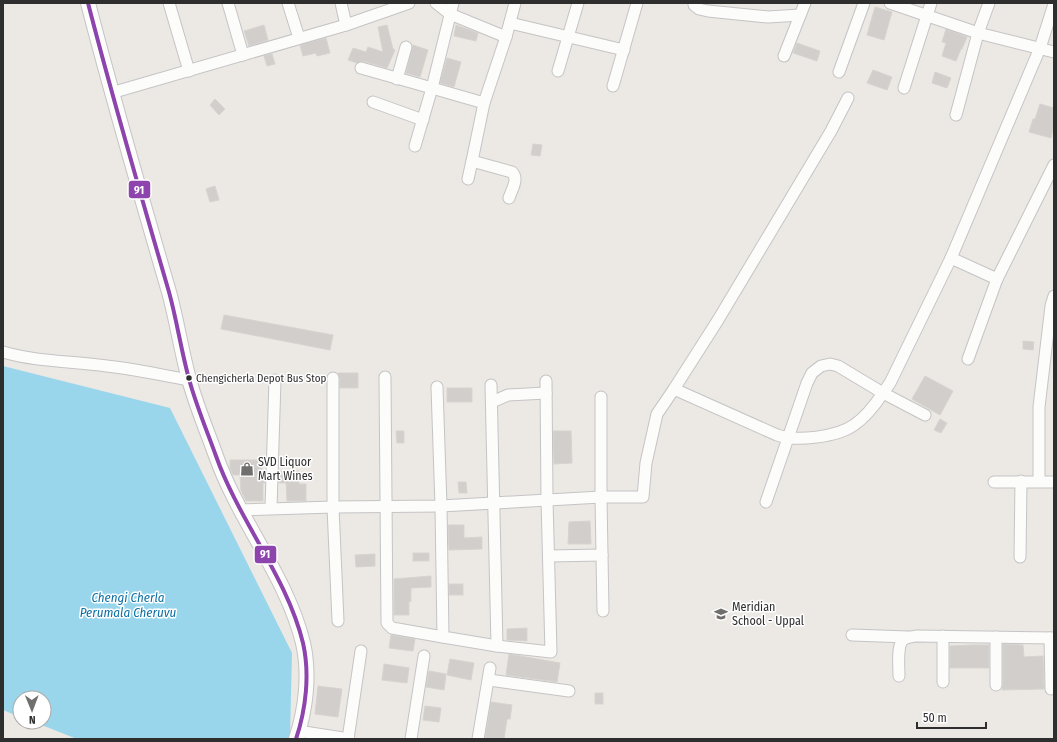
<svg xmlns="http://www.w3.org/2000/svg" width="1057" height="742" font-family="'Fira Sans Condensed',sans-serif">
  <rect width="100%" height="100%" fill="#ece8e4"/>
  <polygon fill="#99d6ec" points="3,366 170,408 292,653 290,737 289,739 77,739 34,722 44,722 44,698 20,698 20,717 3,710"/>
  <g fill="#d1cecb" stroke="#d7d4d0">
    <polygon points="875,7 892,12 884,40 867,35"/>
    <polygon points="264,25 268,40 249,46 244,31"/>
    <polygon points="387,25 393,49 395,50 387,68 363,61 357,63 348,60 353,48 366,52 368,47 383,52 378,27"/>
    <polygon points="456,25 478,33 476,41 454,36"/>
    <polygon points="946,29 967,37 962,49 961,49 956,61 942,56 946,43 942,42"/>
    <polygon points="326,38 330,53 317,56 316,53 303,56 300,45"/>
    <polygon points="797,43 820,51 817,61 793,53"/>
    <polygon points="413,45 428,50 420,77 406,73"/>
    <polygon points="272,54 275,64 267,66 264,56"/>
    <polygon points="447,58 461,62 454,87 440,83"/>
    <polygon points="873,70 892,77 887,90 867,83"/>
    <polygon points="935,72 951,78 947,88 932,83"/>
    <polygon points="215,99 225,109 219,115 210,105"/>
    <polygon points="1040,104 1054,108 1054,125 1051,138 1029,132 1033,119 1035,119"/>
    <polygon points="533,144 542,145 540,156 531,155"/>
    <polygon points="215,186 219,200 210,202 206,189"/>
    <polygon points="224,315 333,335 330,350 221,329"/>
    <polygon points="1023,341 1034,342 1033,350 1023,349"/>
    <polygon points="338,373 358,373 358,388 340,388 340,378"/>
    <polygon points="925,376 953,391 940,415 912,399"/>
    <rect x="447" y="388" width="25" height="14"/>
    <polygon points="940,419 947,423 941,433 934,430"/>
    <polygon points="396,431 404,431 404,443 397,443"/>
    <polygon points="553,431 571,431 572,463 554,464"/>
    <polygon points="230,460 262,460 262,472 265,472 265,483 263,483 263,501 246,501 241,491 240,475 233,475 230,468"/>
    <polygon points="299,471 299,484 306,484 306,501 287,501 286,483 279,483 279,472"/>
    <polygon points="458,482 466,482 467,493 459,493"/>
    <polygon points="590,521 591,544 568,544 569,522"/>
    <polygon points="448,525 464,525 464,538 482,537 482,549 449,550"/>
    <rect x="413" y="553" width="16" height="8"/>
    <polygon points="375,554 375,566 356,567 355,555"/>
    <polygon points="431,576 431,587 411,588 411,601 409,602 409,615 394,615 394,579"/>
    <rect x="449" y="584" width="14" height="11"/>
    <polygon points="527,628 527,641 507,640 507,629"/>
    <polygon points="391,635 415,639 413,651 389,648"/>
    <polygon points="1003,644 1023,645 1024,657 1043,656 1044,689 1002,690 1003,685"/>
    <polygon points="972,645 989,645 989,668 950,668 950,646"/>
    <polygon points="509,654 560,663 557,682 506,675"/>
    <polygon points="450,659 474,663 471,680 447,675"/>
    <polygon points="384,664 409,668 407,683 382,680"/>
    <polygon points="429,671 446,674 444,690 426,687"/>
    <polygon points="318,686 342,689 338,717 315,714"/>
    <rect x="595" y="693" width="8" height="11"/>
    <polygon points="491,702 512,705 510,719 507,719 504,739 485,739"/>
    <polygon points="425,706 441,708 439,722 423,720"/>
  </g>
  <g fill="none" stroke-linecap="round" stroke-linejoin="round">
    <g stroke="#c5c4c5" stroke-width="13">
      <g id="minor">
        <polyline points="169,3 189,71"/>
        <polyline points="228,3 243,55"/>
        <polyline points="288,3 299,38"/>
        <polyline points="341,3 346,25"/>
        <polyline points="436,3 450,14 506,37"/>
        <polyline points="453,3 432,88 484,103"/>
        <polyline points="694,3 694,5 699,9 708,11 768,17 800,15"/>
        <polyline points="890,3 978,33 1054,52"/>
        <polyline points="510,23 624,50"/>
        <polyline points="784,56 805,3"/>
        <polyline points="361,68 432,88 415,146"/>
        <polyline points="558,71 578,3"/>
        <polyline points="839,72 864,3"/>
        <polyline points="397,79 406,47"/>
        <polyline points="613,86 637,3"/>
        <polyline points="904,88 931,3"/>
        <polyline points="111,93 346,25 409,3"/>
        <polyline points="373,102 423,120"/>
        <polyline points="956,115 978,33 989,3"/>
        <polyline points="468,179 472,161"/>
        <path d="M509 198C512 189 519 179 512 172L472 161 484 103 506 37 515 3"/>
        <polyline points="951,258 997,279"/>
        <path d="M3 352C37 362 72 361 107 366 134 369 162 375 189 380"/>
        <polyline points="968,359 997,279 1054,165"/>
        <polyline points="385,377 387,623 392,628 443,637"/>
        <polyline points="333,378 333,507 338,621"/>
        <polyline points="491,385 497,646"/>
        <polyline points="437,387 441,506 443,637 497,646 551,652 547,500 546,381"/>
        <path d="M674 389 777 435C796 442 837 437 854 425 866 417 875 405 883 393L838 366 830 364 821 366 812 373 807 383 766 502"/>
        <polyline points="601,397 601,497 603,611"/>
        <polyline points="492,402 508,395 546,393"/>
        <polyline points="925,415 883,393 890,383 951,258 1040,48 1054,4"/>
        <polyline points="1039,481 1039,407 1051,306 1054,296"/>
        <polyline points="994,482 1054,482"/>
        <polyline points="271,508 275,380"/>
        <polyline points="240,510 333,507 441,506 601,497 643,497 646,463 657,414 674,389 718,320 831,131 848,98"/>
        <polyline points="549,556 602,555"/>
        <polyline points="1020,557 1021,481"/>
        <polyline points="852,635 908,637"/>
        <polyline points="1050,638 1051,689"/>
        <path d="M899 676C899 668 897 648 902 641 905 637 912 637 916 636L1054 638"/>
        <polyline points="489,680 569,691"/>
        <polyline points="943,682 943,636"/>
        <polyline points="996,685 996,637"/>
        <polyline points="298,731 349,739"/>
        <polyline points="348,739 361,651"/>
        <polyline points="411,739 424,656"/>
        <polyline points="478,739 490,668"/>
      </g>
    </g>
    <g stroke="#c5c4c5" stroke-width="16">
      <path id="tertiary" d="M88 3C113 100 141 196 169 292 177 321 181 350 189 379 196 405 207 431 216 456 239 521 287 577 303 643 310 674 306 709 296 739"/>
    </g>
    <use href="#minor" stroke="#fcfcfb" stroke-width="11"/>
    <use href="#tertiary" stroke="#fcfcfb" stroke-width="14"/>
    <g stroke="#fff" stroke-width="7">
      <path id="bus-1" d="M88 3C113 100 141 196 169 292 177 321 181 350 189 379 196 405 207 431 216 456 239 521 287 577 303 643 310 674 306 709 296 739"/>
    </g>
    <use href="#bus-1" stroke="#8e44ad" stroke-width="4"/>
  </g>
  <defs>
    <g id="shop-bare" transform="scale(1.08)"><path d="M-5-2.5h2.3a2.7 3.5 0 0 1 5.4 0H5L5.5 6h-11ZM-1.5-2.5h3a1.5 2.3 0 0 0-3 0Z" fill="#706f6e" stroke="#fff" stroke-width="2.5" paint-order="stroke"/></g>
    <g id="school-bare" transform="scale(1.08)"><path d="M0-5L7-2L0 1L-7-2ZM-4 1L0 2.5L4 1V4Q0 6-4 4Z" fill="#706f6e" stroke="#fff" stroke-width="2.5" paint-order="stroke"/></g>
  </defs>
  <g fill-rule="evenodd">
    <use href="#shop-bare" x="247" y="469"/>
    <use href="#school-bare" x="721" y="614"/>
  </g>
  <circle fill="#2e2e2e" stroke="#fff" stroke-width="1.5" cx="189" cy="378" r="3.5"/>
  <g text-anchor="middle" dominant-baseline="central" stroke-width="3" stroke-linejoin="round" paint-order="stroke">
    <g font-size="11" fill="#2e2e2e" stroke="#fff" text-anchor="start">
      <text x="196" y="378">Chengicherla Depot Bus Stop</text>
    </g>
    <g font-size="12" fill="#2e2e2e" stroke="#fff" text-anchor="start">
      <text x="258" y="462">SVD Liquor<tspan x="258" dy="14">Mart Wines</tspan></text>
      <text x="732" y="607">Meridian<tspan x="732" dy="14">School - Uppal</tspan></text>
    </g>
    <g font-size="13" font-style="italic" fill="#0d6fa3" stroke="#fff">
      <text x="128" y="597">Chengi Cherla<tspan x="128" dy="15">Perumala Cheruvu</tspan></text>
    </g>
  </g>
  <g stroke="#fff" stroke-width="1.5">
    <rect x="128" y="180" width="23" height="19" rx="4" fill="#8e44ad"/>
    <rect x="254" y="545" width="23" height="19" rx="4" fill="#8e44ad"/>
  </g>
  <g font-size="11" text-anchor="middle" font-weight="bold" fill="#fff">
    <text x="139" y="194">91</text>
    <text x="265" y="558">91</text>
  </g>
  <rect width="1057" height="742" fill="none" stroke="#2e2e2e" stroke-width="8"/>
  <g transform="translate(32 710) rotate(179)"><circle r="19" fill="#ffffff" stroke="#ababab"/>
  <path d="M0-3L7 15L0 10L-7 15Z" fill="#706f6e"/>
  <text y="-6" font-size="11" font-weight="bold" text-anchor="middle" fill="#2e2e2e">N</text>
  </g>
  <path d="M917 722v6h69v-6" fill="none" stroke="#2e2e2e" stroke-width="2"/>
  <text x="923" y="722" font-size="12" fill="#2e2e2e" stroke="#ffffff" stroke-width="3" paint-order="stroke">50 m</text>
</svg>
